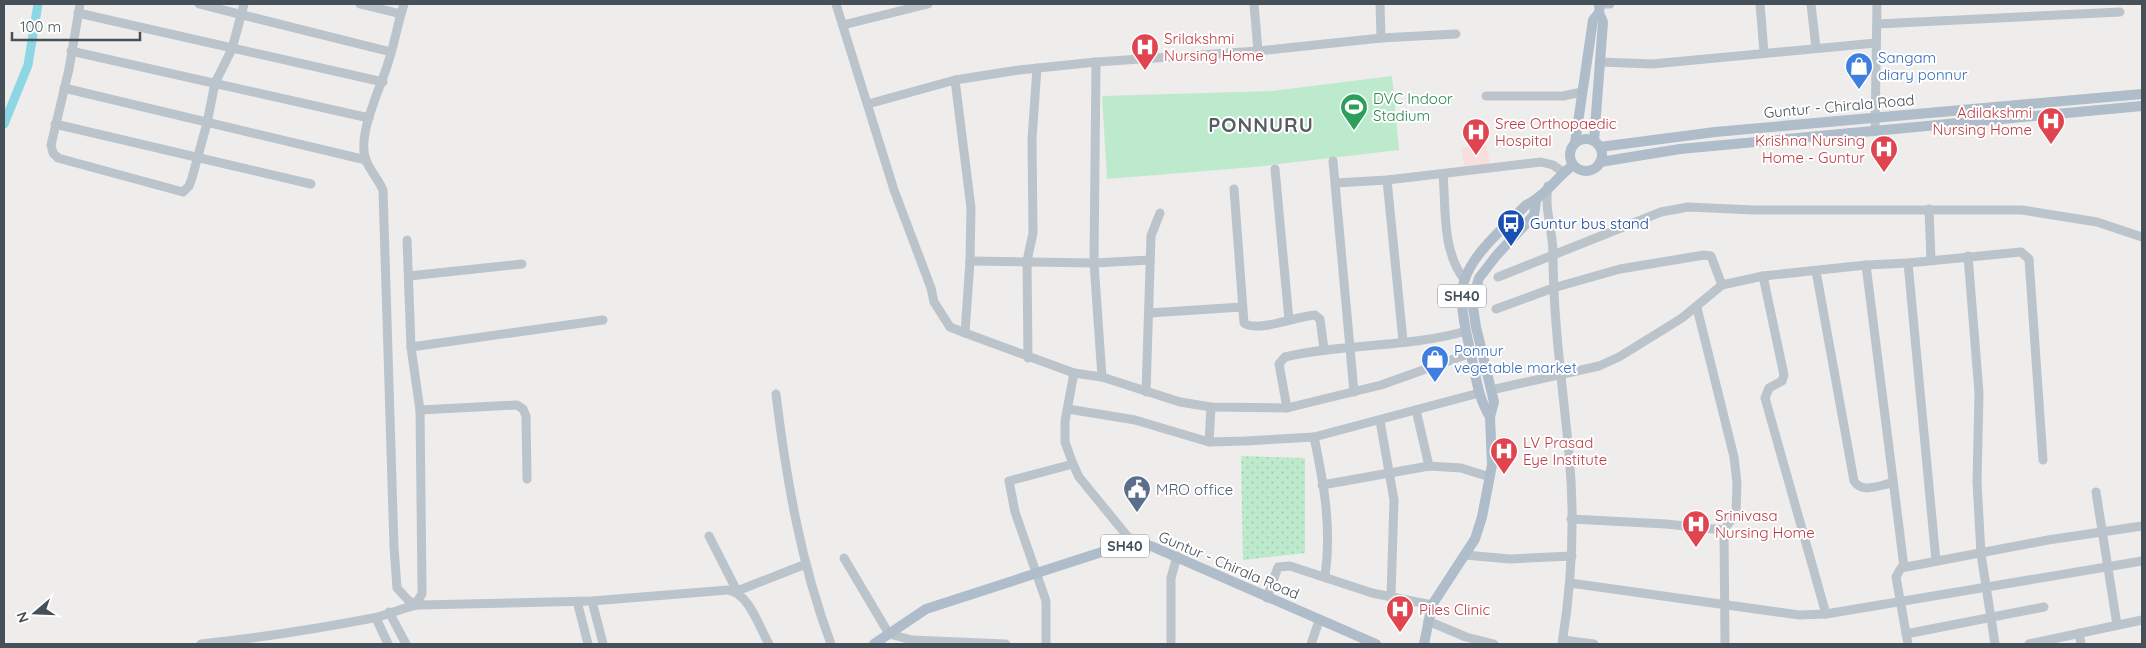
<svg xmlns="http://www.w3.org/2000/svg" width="2146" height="648" font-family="Quicksand,sans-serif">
  <defs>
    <pattern id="green-dots" width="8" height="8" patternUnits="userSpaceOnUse" patternTransform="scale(1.25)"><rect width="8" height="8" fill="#bdeacc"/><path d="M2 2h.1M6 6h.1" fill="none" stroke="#a4cab1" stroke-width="1.8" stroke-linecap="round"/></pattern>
  </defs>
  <rect width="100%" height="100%" fill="#efecec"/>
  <polygon fill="#f8dedd" points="1486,143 1490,164 1465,169 1461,148"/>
  <polygon fill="url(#green-dots)" points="1241,456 1305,458 1305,553 1243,560"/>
  <polygon fill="#bdeacc" points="1392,76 1399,150 1254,167 1107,179 1102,96 1272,91"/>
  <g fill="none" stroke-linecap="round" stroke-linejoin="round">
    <polyline stroke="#8dd6e4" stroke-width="9" points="4,124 28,65 38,4"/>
    <g stroke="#bbc4cb" stroke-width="9">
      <polyline points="80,4 69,69 51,145 53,153 58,158 183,192 189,186 192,178 207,123 215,83 232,49 244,4"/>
      <polyline points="199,4 391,52"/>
      <polyline points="360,4 401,14"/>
      <path d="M404 4C398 22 395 41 389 60 382 85 356 135 366 160 369 169 378 179 383 190L394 547 397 588 409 601 420 605 592 601 728 590C749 593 759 627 769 644"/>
      <polyline points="836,4 894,190 931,288 934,302 950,327 965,333 1074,373 1102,377 1180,402 1211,407 1287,408 1381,385 1471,353"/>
      <polyline points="1254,4 1258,51"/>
      <polyline points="1380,4 1381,38"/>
      <polyline points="1598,4 1610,4"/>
      <polyline points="1760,4 1764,52"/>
      <polyline points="1811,4 1816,48"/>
      <polyline points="78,13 383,82"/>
      <polyline points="1877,24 2120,12"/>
      <polyline points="843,25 928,4"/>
      <polyline points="71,51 369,118"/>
      <polyline points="1096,62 1094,263 1102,377"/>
      <polyline points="1600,62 1652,64 1876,43"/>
      <polyline points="955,80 971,208 970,261 965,333"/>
      <polyline points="64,88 366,160"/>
      <polyline points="1486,96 1563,96 1582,92"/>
      <polyline points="868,104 955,80 1019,70 1096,62 1258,51 1381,38 1456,34"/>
      <polyline points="55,124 311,184"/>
      <polyline points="1875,131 1877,4"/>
      <polyline points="1333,161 1354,392"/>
      <polyline points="1275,169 1289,320"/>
      <path d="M1443 174C1446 209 1442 251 1464 279"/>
      <polyline points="1387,180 1403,341"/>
      <polyline points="1336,183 1387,180 1541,162 1553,165 1563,172"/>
      <path d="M1548 186C1544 211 1553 229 1553 254 1553 321 1563 388 1569 454 1575 517 1572 582 1562 644"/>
      <path d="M1234 189 1244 323C1257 333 1298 316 1315 315L1320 319 1324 349"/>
      <polyline points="1929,209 1931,260"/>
      <polyline points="407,240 411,347 420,410 422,587 422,594 416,603"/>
      <polyline points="1968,256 1979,393 1977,482 1981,554 1995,644"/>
      <polyline points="970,261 1094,263 1150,260"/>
      <polyline points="1908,263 1936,561"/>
      <polyline points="1866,265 1904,567"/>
      <path d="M1816 271 1854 481C1862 494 1880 485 1892 483"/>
      <polyline points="409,276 522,264"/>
      <polyline points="1763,276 1784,375 1782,381 1769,388 1765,398 1826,614"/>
      <polyline points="1498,277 1661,212 1688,207 1754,210 2022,210 2097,222 2142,237"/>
      <polyline points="1697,308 1734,457 1737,483 1736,513 1724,530 1725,644"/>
      <polyline points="1496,309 1553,288 1620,269 1704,255 1711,256 1722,285"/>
      <polyline points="1149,313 1242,307"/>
      <polyline points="411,347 603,320"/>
      <polyline points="1028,358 1027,261 1033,233 1032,139 1037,68"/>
      <polyline points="1074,373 1065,421 1065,442 1073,464 1079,477 1128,537 1146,544"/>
      <polyline points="1491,390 1599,366 1619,357 1682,318 1722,285 1763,276 1866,265 1908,263 2021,252 2029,259 2043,460"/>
      <polyline points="1146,392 1151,236 1160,213"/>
      <path d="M776 394C786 478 801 564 831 644"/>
      <path d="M1287 408 1279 364 1285 357C1344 343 1408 348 1466 331"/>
      <polyline points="1068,409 1135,420 1209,442 1245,441 1314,437 1479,393"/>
      <polyline points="420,410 517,405 523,409 526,416 527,479"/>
      <polyline points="1416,410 1429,466"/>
      <polyline points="1380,421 1394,500 1391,596"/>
      <path d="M1314 437C1324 484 1332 529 1325 576"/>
      <polyline points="1209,442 1211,407"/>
      <polyline points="1322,485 1429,466 1461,468 1490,477"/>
      <polyline points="2096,492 2117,625"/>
      <polyline points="1571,519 1666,524 1724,530"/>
      <polyline points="709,536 737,591 806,564"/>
      <polyline points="1465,555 1510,559 1572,556"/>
      <polyline points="844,558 889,634 912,640 1006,644"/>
      <polyline points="1570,583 1799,615 1826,614 2142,561"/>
      <polyline points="1267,598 1278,567 1290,566 1372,593 1432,605"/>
      <polyline points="577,601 588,644"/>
      <polyline points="592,601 603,644"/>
      <polyline points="389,612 406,644"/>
      <polyline points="376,618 388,644"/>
      <polyline points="1428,621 1466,637 1494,644"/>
      <polyline points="2079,633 2081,644"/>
      <polyline points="1906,634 2044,607"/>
      <polyline points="1563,640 1594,644"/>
      <path d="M201 644C258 638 316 629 373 618 388 615 402 608 417 605"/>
      <polyline points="1046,644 1046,601 1015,512 1009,481 1073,464"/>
      <polyline points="1171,644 1171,578 1177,556"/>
      <polyline points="1311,644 1319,621"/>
      <polyline points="1908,644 1896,577 1901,568 2048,540 2142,526"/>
      <polyline points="2029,644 2142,620"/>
    </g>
    <g stroke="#aebdc9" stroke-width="10">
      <circle cx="1586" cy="155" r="16"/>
      <polyline points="1594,141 1603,22 1599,13"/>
      <polyline points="1575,143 1593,20 1599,13 1600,4"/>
      <polyline points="1600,147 1715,132 2142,94"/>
      <polyline points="1600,162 1680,149 2142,106"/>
      <path d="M1490 417C1478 398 1476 377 1471 355 1467 335 1461 314 1462 294 1463 260 1504 228 1526 205 1543 198 1557 177 1573 165"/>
      <polyline points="874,644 926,609 1111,549 1131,545 1151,546 1376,644"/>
      <polyline points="1424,644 1432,605 1475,539 1482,517 1492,465 1490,417 1494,402 1476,327 1473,307 1475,291 1479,278 1496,256 1534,215 1536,201"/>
    </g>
  </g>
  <defs>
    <g id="hospital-pin" transform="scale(1.4375)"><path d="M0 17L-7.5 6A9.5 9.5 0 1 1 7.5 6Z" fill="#e0444e" stroke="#fff"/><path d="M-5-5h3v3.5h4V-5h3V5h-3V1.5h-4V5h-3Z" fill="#fff"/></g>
    <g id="shop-pin" transform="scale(1.4375)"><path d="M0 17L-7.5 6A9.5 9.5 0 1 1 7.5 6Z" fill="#3f7fe0" stroke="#fff"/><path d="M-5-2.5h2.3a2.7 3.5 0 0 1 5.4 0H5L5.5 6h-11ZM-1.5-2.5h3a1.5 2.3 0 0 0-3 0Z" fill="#fff"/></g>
    <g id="stadium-pin" transform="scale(1.4375)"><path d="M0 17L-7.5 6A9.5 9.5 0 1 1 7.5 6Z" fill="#2e9e5b" stroke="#fff"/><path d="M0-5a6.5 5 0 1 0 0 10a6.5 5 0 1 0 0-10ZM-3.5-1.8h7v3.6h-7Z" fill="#fff"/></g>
    <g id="bus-pin" transform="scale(1.4375)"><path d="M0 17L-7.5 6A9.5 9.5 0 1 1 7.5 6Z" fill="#1a4fb4" stroke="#fff"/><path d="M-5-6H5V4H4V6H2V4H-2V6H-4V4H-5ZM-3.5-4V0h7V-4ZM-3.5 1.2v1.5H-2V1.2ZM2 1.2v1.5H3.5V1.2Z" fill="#fff"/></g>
    <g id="civic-pin" transform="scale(1.4375)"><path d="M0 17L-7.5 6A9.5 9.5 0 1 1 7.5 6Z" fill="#5c6f8a" stroke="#fff"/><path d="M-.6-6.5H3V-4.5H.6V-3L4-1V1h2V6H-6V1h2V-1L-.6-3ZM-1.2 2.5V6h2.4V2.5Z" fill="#fff"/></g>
  </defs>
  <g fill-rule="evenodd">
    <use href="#hospital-pin" x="1145" y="47"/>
    <use href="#shop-pin" x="1859" y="66"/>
    <use href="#stadium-pin" x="1354" y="107"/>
    <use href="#hospital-pin" x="2051" y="121"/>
    <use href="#hospital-pin" x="1476" y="132"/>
    <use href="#hospital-pin" x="1884" y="149"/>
    <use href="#bus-pin" x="1511" y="223"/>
    <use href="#shop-pin" x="1435" y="359"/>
    <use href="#hospital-pin" x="1504" y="451"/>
    <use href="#civic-pin" x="1137" y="489"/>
    <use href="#hospital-pin" x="1696" y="524"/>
    <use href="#hospital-pin" x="1400" y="609"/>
  </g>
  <g text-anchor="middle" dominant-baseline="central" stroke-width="4" stroke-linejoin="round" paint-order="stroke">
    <g fill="#fff" stroke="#7e848a" stroke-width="1">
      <rect x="1438" y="284.5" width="48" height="23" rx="4"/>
      <rect x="1101" y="534.5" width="48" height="23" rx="4"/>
    </g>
    <g font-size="14" font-weight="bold" fill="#465058">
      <text x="1462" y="296">SH40</text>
      <text x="1125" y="546">SH40</text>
    </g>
    <g font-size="15" fill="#be3a42" stroke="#fff" text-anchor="start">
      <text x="1164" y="38">Srilakshmi<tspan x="1164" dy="17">Nursing Home</tspan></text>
      <text x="2032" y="112" text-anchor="end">Adilakshmi<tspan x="2032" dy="17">Nursing Home</tspan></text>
      <text x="1495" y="123">Sree Orthopaedic<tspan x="1495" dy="17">Hospital</tspan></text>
      <text x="1865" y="140" text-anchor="end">Krishna Nursing<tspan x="1865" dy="17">Home - Guntur</tspan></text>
      <text x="1523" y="442">LV Prasad<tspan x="1523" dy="17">Eye Institute</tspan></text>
      <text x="1715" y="515">Srinivasa<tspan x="1715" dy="17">Nursing Home</tspan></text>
      <text x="1419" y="609">Piles Clinic</text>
    </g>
    <g font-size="15" fill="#366cbe" stroke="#fff" text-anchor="start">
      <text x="1878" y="57">Sangam<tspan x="1878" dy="17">diary ponnur</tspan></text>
      <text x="1454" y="350">Ponnur<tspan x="1454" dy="17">vegetable market</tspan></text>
    </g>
    <g font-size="15" fill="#27864d" stroke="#fff" text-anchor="start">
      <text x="1373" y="98">DVC Indoor<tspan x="1373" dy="17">Stadium</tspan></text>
    </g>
    <g font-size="15" fill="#465058" stroke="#fff">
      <text transform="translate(1839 106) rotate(-5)">Guntur - Chirala Road</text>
      <text transform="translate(1229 565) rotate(23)">Guntur - Chirala Road</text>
    </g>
    <g font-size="15" fill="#164399" stroke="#fff" text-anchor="start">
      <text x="1530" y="223">Guntur bus stand</text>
    </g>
    <g font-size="15" fill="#4e5e75" stroke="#fff" text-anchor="start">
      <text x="1156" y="489">MRO office</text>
    </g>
    <g font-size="20" font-weight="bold" letter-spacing="1" fill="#595d60" stroke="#fff">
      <text x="1261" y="124">PONNURU</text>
    </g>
  </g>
  <rect width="2146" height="648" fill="none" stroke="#465058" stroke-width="10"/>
  <g transform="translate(35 613) rotate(251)" stroke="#ffffff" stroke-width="4" paint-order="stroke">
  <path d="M0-4L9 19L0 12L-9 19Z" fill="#465058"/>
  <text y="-8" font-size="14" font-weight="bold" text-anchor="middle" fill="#465058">N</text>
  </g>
  <path d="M12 32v8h128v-8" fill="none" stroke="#465058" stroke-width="2.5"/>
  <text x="20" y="32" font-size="15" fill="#465058" stroke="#ffffff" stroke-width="4" paint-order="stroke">100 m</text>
</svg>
